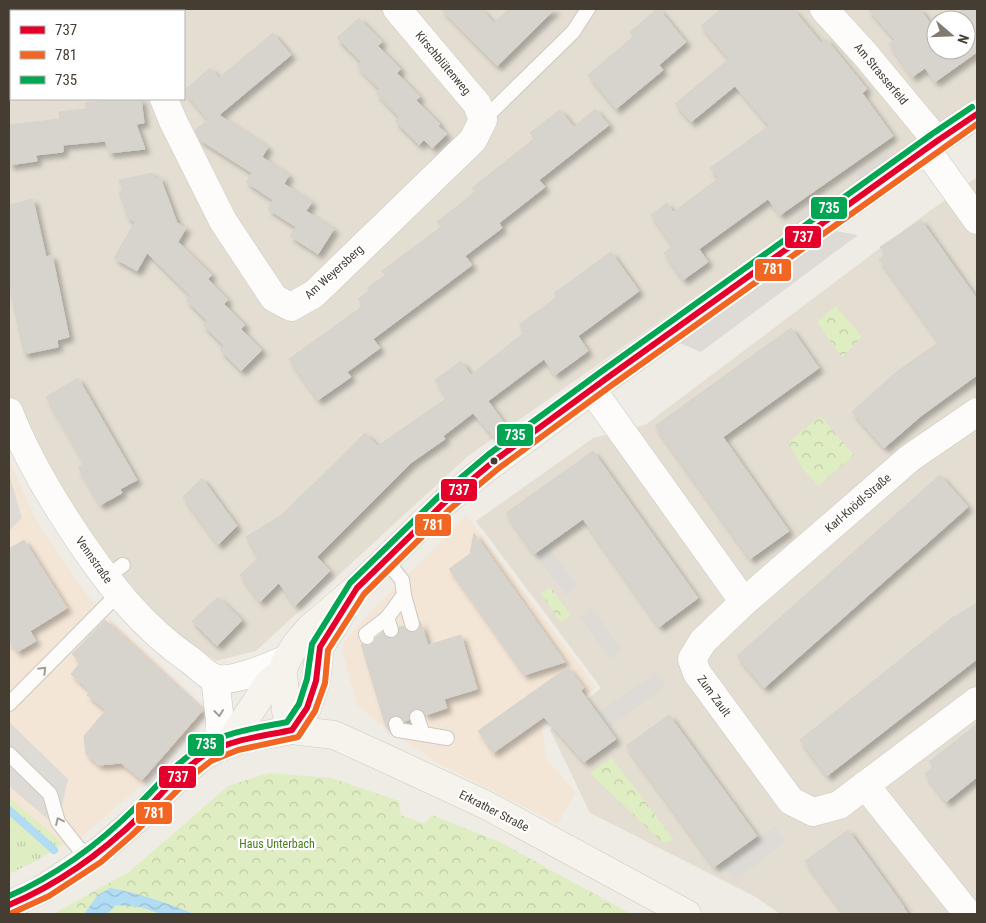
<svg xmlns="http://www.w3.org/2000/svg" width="986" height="923" font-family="'Roboto Condensed',sans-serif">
  <defs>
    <pattern id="grass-tufts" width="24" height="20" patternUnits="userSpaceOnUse" patternTransform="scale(1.25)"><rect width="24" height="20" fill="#deedc2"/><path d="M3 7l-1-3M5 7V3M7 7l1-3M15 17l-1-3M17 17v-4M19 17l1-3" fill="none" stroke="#c0cca7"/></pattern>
    <pattern id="park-crowns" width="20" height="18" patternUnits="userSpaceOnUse" patternTransform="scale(1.25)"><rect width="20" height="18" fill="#deedc2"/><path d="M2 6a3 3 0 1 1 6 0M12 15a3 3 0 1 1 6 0" fill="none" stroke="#c0cca7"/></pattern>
    <pattern id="water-waves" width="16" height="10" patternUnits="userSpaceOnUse" patternTransform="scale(1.25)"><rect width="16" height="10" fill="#b1dcf3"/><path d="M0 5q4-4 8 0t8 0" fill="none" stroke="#9abed1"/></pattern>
    <filter id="shadow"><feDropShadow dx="4.5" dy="4.5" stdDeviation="2.5" flood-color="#0004"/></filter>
  </defs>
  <rect width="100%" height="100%" fill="#efece6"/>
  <g fill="#e4ded2" fill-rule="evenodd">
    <path d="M9 9H977V98L468 456 256 651 216 661 140 608 9 440ZM11 11H184V99H11ZM936 20H966V50H936Z"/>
    <polygon points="977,177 977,914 780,914 754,896 590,813 550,730 601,688 476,521 593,438 645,425 920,218"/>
  </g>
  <g fill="#f4e6d6">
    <polygon points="9,459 36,520 89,598 207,711 203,719 138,788 68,849 9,797"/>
    <polygon points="466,515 596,687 542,726 546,759 576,792 558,824 434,761 375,720 357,705 343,654 343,643 360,623"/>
  </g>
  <polygon fill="url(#grass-tufts)" points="9,797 63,844 36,861 9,874"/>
  <g fill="url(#park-crowns)">
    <polygon points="836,306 862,337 842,357 817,322"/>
    <polygon points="820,416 854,455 818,486 803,469 789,445 790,441"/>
    <polygon points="550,587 571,615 561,622 541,594"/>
    <polygon points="612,758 674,840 663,843 590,773"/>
    <polygon points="269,773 331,778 399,801 401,815 424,824 432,815 500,842 631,914 53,914 129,872 228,786"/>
  </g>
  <g fill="#dedbd6">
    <polygon points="887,152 892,158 860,181 855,175"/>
    <polygon points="827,195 832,201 800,224 795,218"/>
    <polygon points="836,231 858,235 701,352 677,342"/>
    <polygon points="9,473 22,518 9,531"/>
    <polygon points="548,547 578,586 566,595 536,556"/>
    <polygon points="592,608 622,650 610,659 580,617"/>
    <polygon points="656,672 666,686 610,727 599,712"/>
    <polygon points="9,722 68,779 57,827 9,786"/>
    <polygon points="775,826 786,841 735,881 723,866"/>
  </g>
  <path fill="url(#water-waves)" d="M110 888C139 893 167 903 194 914H161L141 907 116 905 107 914H84L98 895Z"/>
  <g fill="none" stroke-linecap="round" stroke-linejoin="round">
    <polyline stroke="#b1dcf3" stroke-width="8" points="9,810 54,850"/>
  </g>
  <g fill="#d7d3cd" stroke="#d7d3cc" filter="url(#shadow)">
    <polygon points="441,9 481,9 494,23 509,9 555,9 497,66"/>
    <polygon points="657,9 659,9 686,42 659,65 663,70 616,109 588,75 634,36 630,32"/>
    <polygon points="721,9 793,9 821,43 826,39 867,89 862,93 893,136 780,215 768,199 699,249 708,262 683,280 664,253 673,246 651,215 667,203 673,212 719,178 710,168 769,126 735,86 691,122 675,104 729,59 701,26"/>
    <polygon points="868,9 920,9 934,29 936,28 936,50 966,50 966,20 947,20 963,9 977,9 977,52 935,82 925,68 912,77 889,44 895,40"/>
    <polygon points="359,18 382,42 378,46 401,69 397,73 420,97 416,100 440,124 438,126 447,134 432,148 424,140 419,145 395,121 399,117 376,93 380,90 357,66 361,62 337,38"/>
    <polygon points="273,33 291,55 219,115 268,147 262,157 289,175 284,184 312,202 306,211 334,229 318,254 290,236 296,227 268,209 273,200 246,182 252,173 200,140 195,130 208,120 184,91 210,68 219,78"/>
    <polygon points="122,99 141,99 144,123 136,124 145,149 109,153 105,141 63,145 63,152 36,155 37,161 9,165 9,125 60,119 59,112 86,109 85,103"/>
    <polygon points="595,109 609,125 539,180 545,187 499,223 502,228 465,256 472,265 373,339 380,348 347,372 351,377 318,400 289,359 363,306 358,299 369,290 367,288 386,275 382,271 441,227 437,222 475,192 472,188 535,138 530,133 560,110 574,127"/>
    <polygon points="153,173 155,178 160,177 177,223 186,228 178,242 212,275 208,279 228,300 224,304 245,325 241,329 262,350 241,371 220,350 224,346 203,325 207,321 186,300 191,296 147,253 137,271 114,258 135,222 128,218 119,192 123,191 119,180"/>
    <polygon points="33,199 46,257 52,255 69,337 57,340 58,347 24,354 9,284 9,205"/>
    <polygon points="921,220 977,299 977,375 921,416 884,448 852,412 895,373 939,342 879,259 886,254 880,247"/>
    <polygon points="611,252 639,291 578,336 588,351 555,375 544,359 488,401 510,431 497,441 473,413 443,436 445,439 412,462 317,557 330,571 295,606 279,583 260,602 240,575 259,557 246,537 283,514 365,433 378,446 447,398 435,380 461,361 471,375 525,332 519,325 557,297 554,293"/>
    <polygon points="791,328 819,368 723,437 789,531 750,559 655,426"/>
    <polygon points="78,378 137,480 120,489 122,493 100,505 78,467 85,464 46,397"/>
    <polygon points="593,451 698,598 659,627 583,519 534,554 506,513"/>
    <polygon points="940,475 968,507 764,688 737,656"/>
    <polygon points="202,478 237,526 218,545 183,497"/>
    <polygon points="474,533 565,662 524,675 449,569 470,554"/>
    <polygon points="24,540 67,608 30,631 36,641 17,652 11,643 9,645 9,549"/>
    <polygon points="218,597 242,620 217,646 192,621"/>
    <polygon points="977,603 977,659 827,776 800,740 952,618"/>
    <polygon points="105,620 203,710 142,780 121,763 99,765 86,754 84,736 106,710 87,695 90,691 71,674 81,662 72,654"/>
    <polygon points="420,621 428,645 461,635 477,689 444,699 447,708 426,715 422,710 415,709 410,712 409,720 404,721 398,716 393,716 389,719 388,726 386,727 361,644 366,646 370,645 374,642 376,638 383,632 389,638 394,638 399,632 399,627 403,626 409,632 415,632 420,627"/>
    <polygon points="568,667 584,688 581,691 616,739 584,762 544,717 493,753 478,731"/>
    <polygon points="669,715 757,836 714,867 626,746"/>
    <polygon points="977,724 977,777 946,802 925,774 933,767 929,762"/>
    <polygon points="848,830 904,907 903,907 908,914 844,914 805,861"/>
  </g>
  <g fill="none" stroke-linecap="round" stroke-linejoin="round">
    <g stroke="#cbc8c2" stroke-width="16">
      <g id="lane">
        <polyline points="483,120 573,32 588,9"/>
        <polyline points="386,560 402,580 404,595 412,624"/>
        <polyline points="105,578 123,565"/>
        <polyline points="391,630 387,618 404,595"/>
        <polyline points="367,637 366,634 387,618"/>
        <polyline points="9,704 118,594"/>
        <polyline points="417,717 423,734 447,738"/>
        <polyline points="396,724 398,730 423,734"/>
        <polyline points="9,754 50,794 58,822 88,860"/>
      </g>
    </g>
    <g stroke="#cbc8c2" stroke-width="29">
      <g id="street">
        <polyline points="131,9 132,11"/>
        <polyline points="824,9 865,54 937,141"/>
        <polyline points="164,99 173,121 223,221 274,298 291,307 314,294 473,140 483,120 477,104 397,9"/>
        <polyline points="926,149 977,220"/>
        <polyline points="592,390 744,602 703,641 692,659 697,673 791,801 813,812 839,805 977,701"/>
        <path d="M9 412C26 456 50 496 76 535 108 583 142 627 190 660 197 665 206 675 214 678 232 684 270 666 287 659"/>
        <polyline points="744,602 910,458 977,412"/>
        <polyline points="215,678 220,721 218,748"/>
        <polyline points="865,785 968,914"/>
      </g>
    </g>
    <g stroke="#d0cabd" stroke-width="29">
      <g id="secondary">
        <path d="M282 672C288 694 281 707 292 730"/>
        <polyline points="292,730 307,708 316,681 320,647 342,612"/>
        <polyline points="229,744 268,684 282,672 287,659 297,643 309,629 357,588 444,503 480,473 592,390 607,378 937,141 977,114"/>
        <polyline points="9,905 43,889 102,849 139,817 186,770 202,757 218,748 229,744 248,738 292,730 334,735 389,760 486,805 687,914"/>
      </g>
    </g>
    <use href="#lane" stroke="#fdfcfb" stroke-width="14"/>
    <use href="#street" stroke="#fdfcfb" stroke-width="28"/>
    <use href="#secondary" stroke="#f6f3ed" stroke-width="28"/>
    <g stroke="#fff" stroke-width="10">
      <path id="bus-1" d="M9 905C59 884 102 853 141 815 162 794 181 769 208 753 233 739 264 736 292 730L307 708 316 681 320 647 357 588 444 503 494 461 607 378 937 141 977 114"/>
    </g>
    <g stroke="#fff" stroke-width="10">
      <polyline id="bus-2" points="12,913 49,896 101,862 132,835 192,776 211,761 238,750 298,737 315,711 325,683 328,650 364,594 450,509 499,468 612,385 977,124"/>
    </g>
    <g stroke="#fff" stroke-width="10">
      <path id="bus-3" d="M9 896C57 875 99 844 136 807 158 786 177 761 203 746 229 731 258 728 287 722L299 704 307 679 312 644 350 583 438 497 489 454 602 371 932 134 972 107"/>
    </g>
    <use href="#bus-1" stroke="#e4002b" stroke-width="6"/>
    <use href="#bus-2" stroke="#f26522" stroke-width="6"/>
    <use href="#bus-3" stroke="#00a651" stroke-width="6"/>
  </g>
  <defs><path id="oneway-chevron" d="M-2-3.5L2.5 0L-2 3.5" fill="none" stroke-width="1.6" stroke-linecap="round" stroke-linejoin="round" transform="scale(1.25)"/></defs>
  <g stroke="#a19c96">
    <use href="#oneway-chevron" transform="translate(43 670) rotate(-45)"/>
    <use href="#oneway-chevron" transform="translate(219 713) rotate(83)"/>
    <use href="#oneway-chevron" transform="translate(59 821) rotate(-115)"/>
  </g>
  <circle fill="#453d32" stroke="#fff" stroke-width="2" cx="494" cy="461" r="4.5"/>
  <g text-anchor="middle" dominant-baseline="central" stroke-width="4.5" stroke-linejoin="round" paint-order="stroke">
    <g font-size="12" fill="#453d32" stroke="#fff">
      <text transform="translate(443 63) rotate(50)">Kirschblütenweg</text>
      <text transform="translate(881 74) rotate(50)">Am Strasserfeld</text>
      <text transform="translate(334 272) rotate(-42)">Am Weyersberg</text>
      <text transform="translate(858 503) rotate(-41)">Karl-Knödl-Straße</text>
      <text transform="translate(94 560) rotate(55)">Vennstraße</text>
      <text transform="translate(714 696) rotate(54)">Zum Zault</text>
      <text transform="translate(494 811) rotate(27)">Erkrather Straße</text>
    </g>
    <g font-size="12" fill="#477d1f" stroke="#fff">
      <text x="277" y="844">Haus Unterbach</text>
    </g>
  </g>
  <g stroke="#fff" stroke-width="2">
    <rect x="810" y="196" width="38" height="24" rx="5" fill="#00a651"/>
    <rect x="784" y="225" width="38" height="24" rx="5" fill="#e4002b"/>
    <rect x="754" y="258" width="38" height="24" rx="5" fill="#f26522"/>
    <rect x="496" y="423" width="38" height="24" rx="5" fill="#00a651"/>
    <rect x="440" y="478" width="38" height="24" rx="5" fill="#e4002b"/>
    <rect x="414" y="513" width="38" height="24" rx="5" fill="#f26522"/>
    <rect x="187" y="733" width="38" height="24" rx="5" fill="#00a651"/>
    <rect x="158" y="765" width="39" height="24" rx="5" fill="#e4002b"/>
    <rect x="135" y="801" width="38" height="24" rx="5" fill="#f26522"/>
  </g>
  <g font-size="14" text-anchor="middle" font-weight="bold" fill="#fff">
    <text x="829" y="213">735</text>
    <text x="803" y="242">737</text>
    <text x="773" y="274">781</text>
    <text x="515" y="440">735</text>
    <text x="459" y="495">737</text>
    <text x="433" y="530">781</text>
    <text x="206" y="749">735</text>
    <text x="178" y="782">737</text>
    <text x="154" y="818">781</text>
  </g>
  <rect width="986" height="923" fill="none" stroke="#453d32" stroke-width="20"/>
  <rect x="10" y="10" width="175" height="90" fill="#ffffff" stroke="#b5b1ad"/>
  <rect x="20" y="26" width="25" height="8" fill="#e4002b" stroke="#b5b1ad"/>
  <text x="55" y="35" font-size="15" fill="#453d32">737</text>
  <rect x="20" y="51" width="25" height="8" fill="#f26522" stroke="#b5b1ad"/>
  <text x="55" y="60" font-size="15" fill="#453d32">781</text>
  <rect x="20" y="76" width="25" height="8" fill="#00a651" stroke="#b5b1ad"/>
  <text x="55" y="85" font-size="15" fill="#453d32">735</text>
  <g transform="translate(951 35) rotate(109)"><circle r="24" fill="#ffffff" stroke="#b5b1ad"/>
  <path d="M0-4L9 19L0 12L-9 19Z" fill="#807a71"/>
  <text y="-8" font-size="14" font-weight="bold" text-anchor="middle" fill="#453d32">N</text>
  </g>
</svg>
